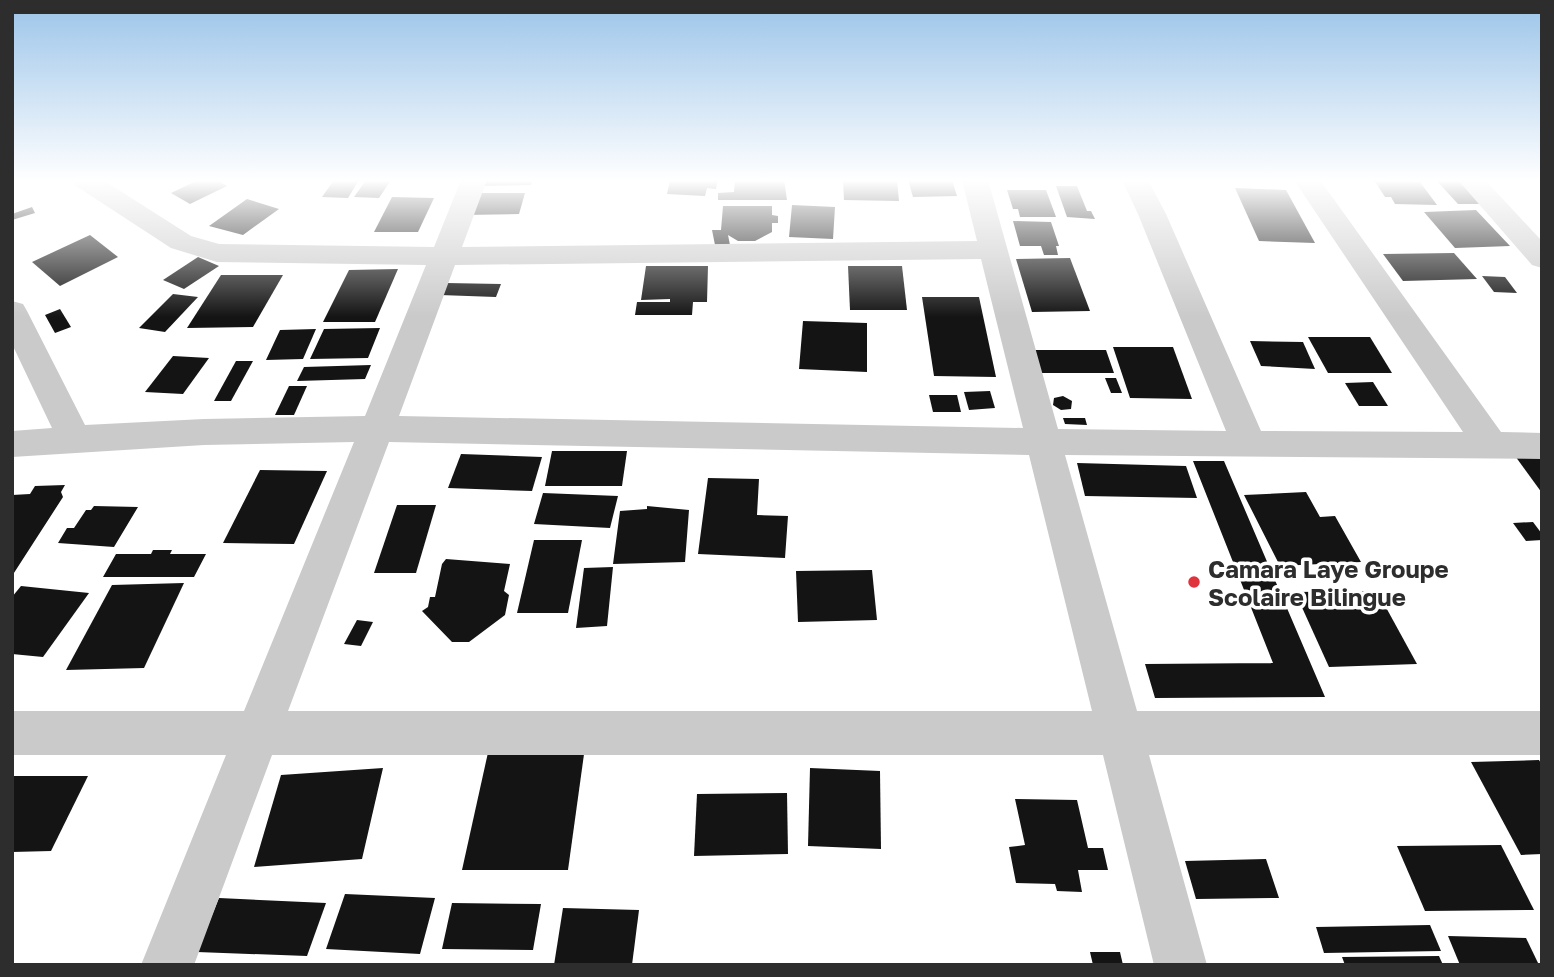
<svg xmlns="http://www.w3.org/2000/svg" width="1554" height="977" font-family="'Golos Text',sans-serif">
  <rect width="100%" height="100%" fill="#fff"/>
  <g fill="#141414">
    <polygon points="198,180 217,180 227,186 190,204 171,193"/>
    <polygon points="334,180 359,180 348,198 322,197"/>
    <polygon points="366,180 391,180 379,198 354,197"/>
    <polygon points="482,180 532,180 531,185 479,186"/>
    <polygon points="670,180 718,180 716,189 707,188 705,196 667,194"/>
    <polygon points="735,180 784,180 787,200 718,200 718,193 734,192"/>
    <polygon points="843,180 897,180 899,201 844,200"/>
    <polygon points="908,180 952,180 957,196 913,197"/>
    <polygon points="1374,180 1420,182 1437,205 1395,204 1391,197 1385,197"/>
    <polygon points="1436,180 1460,180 1482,204 1458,204"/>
    <polygon points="1056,186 1077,186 1087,211 1091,211 1095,219 1067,217"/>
    <polygon points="1235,188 1286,190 1315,243 1259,241"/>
    <polygon points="1007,190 1046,190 1056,217 1020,217 1018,209 1013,209"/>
    <polygon points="471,193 525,193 519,214 463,215"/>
    <polygon points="392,197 434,198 418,232 374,232"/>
    <polygon points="247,199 279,209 243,235 209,226"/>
    <polygon points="792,205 835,207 833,239 789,237"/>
    <polygon points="723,206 772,206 772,215 778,216 778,223 772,223 772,232 755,241 738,241 728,235 730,245 715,245 712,230 721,230"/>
    <polygon points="32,207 35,213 12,220 12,214"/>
    <polygon points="1476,210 1510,246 1455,248 1424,212"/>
    <polygon points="1013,221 1051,222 1059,246 1056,246 1058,255 1044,255 1041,246 1020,246"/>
    <polygon points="90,235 118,257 60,286 32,262"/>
    <polygon points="1454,253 1477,279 1403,281 1383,254"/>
    <polygon points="198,257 219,266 184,289 163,280"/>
    <polygon points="1070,258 1090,311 1032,312 1016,259"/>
    <polygon points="646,266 708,266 707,302 693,302 692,315 635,315 637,302 670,302 670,299 641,300"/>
    <polygon points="848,266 902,266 907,310 850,310"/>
    <polygon points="398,269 375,322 323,322 349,270"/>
    <polygon points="221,275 283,275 253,327 187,328"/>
    <polygon points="1482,276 1505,277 1517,293 1494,292"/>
    <polygon points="446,283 501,284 496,297 440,295"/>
    <polygon points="173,294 198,297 165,332 139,328"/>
    <polygon points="922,297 979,297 996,377 934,376"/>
    <polygon points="60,309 71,327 55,333 45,315"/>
    <polygon points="803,321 867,323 867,372 799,369"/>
    <polygon points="380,328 368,358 310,359 324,329"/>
    <polygon points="316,329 303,359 266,360 280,330"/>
    <polygon points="1308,337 1370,337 1392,373 1328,373"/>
    <polygon points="1250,341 1303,342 1315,369 1261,366"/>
    <polygon points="1113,347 1173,347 1192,399 1130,398"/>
    <polygon points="1033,350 1106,350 1114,373 1040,373"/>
    <polygon points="173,356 209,358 183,394 145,392"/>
    <polygon points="236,361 253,361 231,401 214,401"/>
    <polygon points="371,365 365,379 297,381 304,367"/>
    <polygon points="1105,378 1116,378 1122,393 1111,393"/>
    <polygon points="1373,382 1388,406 1359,406 1345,383"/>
    <polygon points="289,386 307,386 294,415 275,415"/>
    <polygon points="990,391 995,408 969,410 964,392"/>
    <polygon points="929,395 957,395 961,412 933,412"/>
    <polygon points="1063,396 1072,401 1071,409 1061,410 1053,405 1054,398"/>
    <polygon points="1063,418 1085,418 1087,425 1065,424"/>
    <polygon points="1510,449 1542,449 1542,493"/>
    <polygon points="552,451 627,451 622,486 545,486"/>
    <polygon points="461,454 542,457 532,491 448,488"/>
    <polygon points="1193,461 1224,461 1325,697 1155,698 1145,664 1273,663"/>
    <polygon points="1077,463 1186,466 1197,498 1085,496"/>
    <polygon points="260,470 327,471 294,544 223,543"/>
    <polygon points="708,478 759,479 757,515 788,516 785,558 698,554"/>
    <polygon points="65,485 61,492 63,497 12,576 12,495 30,494 35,486"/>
    <polygon points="1306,492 1320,517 1335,516 1361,562 1280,566 1244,495"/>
    <polygon points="543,493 618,496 610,528 534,524"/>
    <polygon points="397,505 436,505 416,573 374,573"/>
    <polygon points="94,506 138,507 114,547 58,543 67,528 74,528 86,510 91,510"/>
    <polygon points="647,506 689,510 685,562 613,564 620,511 647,509"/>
    <polygon points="1533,522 1542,534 1542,540 1526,541 1513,523"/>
    <polygon points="534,540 582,540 568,613 517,613"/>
    <polygon points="153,550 172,550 170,554 206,554 194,577 103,577 116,554 151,554"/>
    <polygon points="446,559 510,564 504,591 509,595 505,615 469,642 452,642 422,611 428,607 430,597 435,597 442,564"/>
    <polygon points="613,567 607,626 576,628 584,568"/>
    <polygon points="872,570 877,620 798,622 796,571"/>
    <polygon points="184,583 144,668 66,670 112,585"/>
    <polygon points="21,586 89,593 43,657 12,654 12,597"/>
    <polygon points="1377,591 1417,664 1329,667 1295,592"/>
    <polygon points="357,620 373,622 361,646 344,644"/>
    <polygon points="585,747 568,870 462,870 489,748"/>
    <polygon points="1539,760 1542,765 1542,854 1521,855 1471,762"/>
    <polygon points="383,768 362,859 254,867 281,775"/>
    <polygon points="810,768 880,771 881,849 808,846"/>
    <polygon points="12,776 88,776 51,851 12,852"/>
    <polygon points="787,793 788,854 694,856 697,794"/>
    <polygon points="1015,799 1077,800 1088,848 1103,848 1108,870 1078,870 1082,892 1057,891 1055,884 1016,883 1009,847 1025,845"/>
    <polygon points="1501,845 1534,910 1425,911 1397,846"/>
    <polygon points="1266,859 1279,898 1196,899 1185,861"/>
    <polygon points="345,894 435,898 420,954 326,949"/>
    <polygon points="219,898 326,903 307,956 197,952"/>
    <polygon points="452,903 541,904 533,950 442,949"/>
    <polygon points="563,908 639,910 632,965 554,965"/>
    <polygon points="1430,925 1441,951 1324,953 1316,927"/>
    <polygon points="1448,936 1526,938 1539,965 1460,965"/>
    <polygon points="1090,952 1120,952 1123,965 1093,965"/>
    <polygon points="1439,956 1443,965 1345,965 1342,957"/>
  </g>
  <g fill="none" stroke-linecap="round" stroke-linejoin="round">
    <g fill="#cacaca" fill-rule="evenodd">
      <path d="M72 180H103L191 236 219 244 434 247 461 180H487L462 247 977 241 962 180H988L1058 429 1226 431 1138 214 1122 180H1148L1166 214 1261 431 1463 432 1294 180H1320L1501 432 1542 433V459L1065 455 1137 711H1542V755H1149L1207 965H1154L1103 755H272L194 965H141L226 755H12V711H244L354 442 204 445 12 457V431L52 428 12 344V301L23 304 27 311 85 425 204 419 365 416 426 265 217 262 171 248 76 186ZM981 259 1023 428 399 416 455 265ZM389 442 1029 455 1092 711H288Z"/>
      <polygon points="1458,180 1485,180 1542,241 1542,268 1532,265"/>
    </g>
  </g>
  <linearGradient id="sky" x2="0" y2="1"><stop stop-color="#9bc4e9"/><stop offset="0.57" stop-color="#fff"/><stop offset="1" stop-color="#fff" stop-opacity="0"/></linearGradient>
  <rect width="1554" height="317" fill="url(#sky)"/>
  <circle fill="#df333d" stroke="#fff" stroke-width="2.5" cx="1194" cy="582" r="7"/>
  <g text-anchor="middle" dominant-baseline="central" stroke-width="7" stroke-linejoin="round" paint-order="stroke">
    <g font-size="24" font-weight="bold" fill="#2d2d2d" stroke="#fff" text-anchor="start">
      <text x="1208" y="568">Camara Laye Groupe<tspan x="1208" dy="28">Scolaire Bilingue</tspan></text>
    </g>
  </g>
  <rect width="1554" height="977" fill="none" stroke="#2d2d2d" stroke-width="28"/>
</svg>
